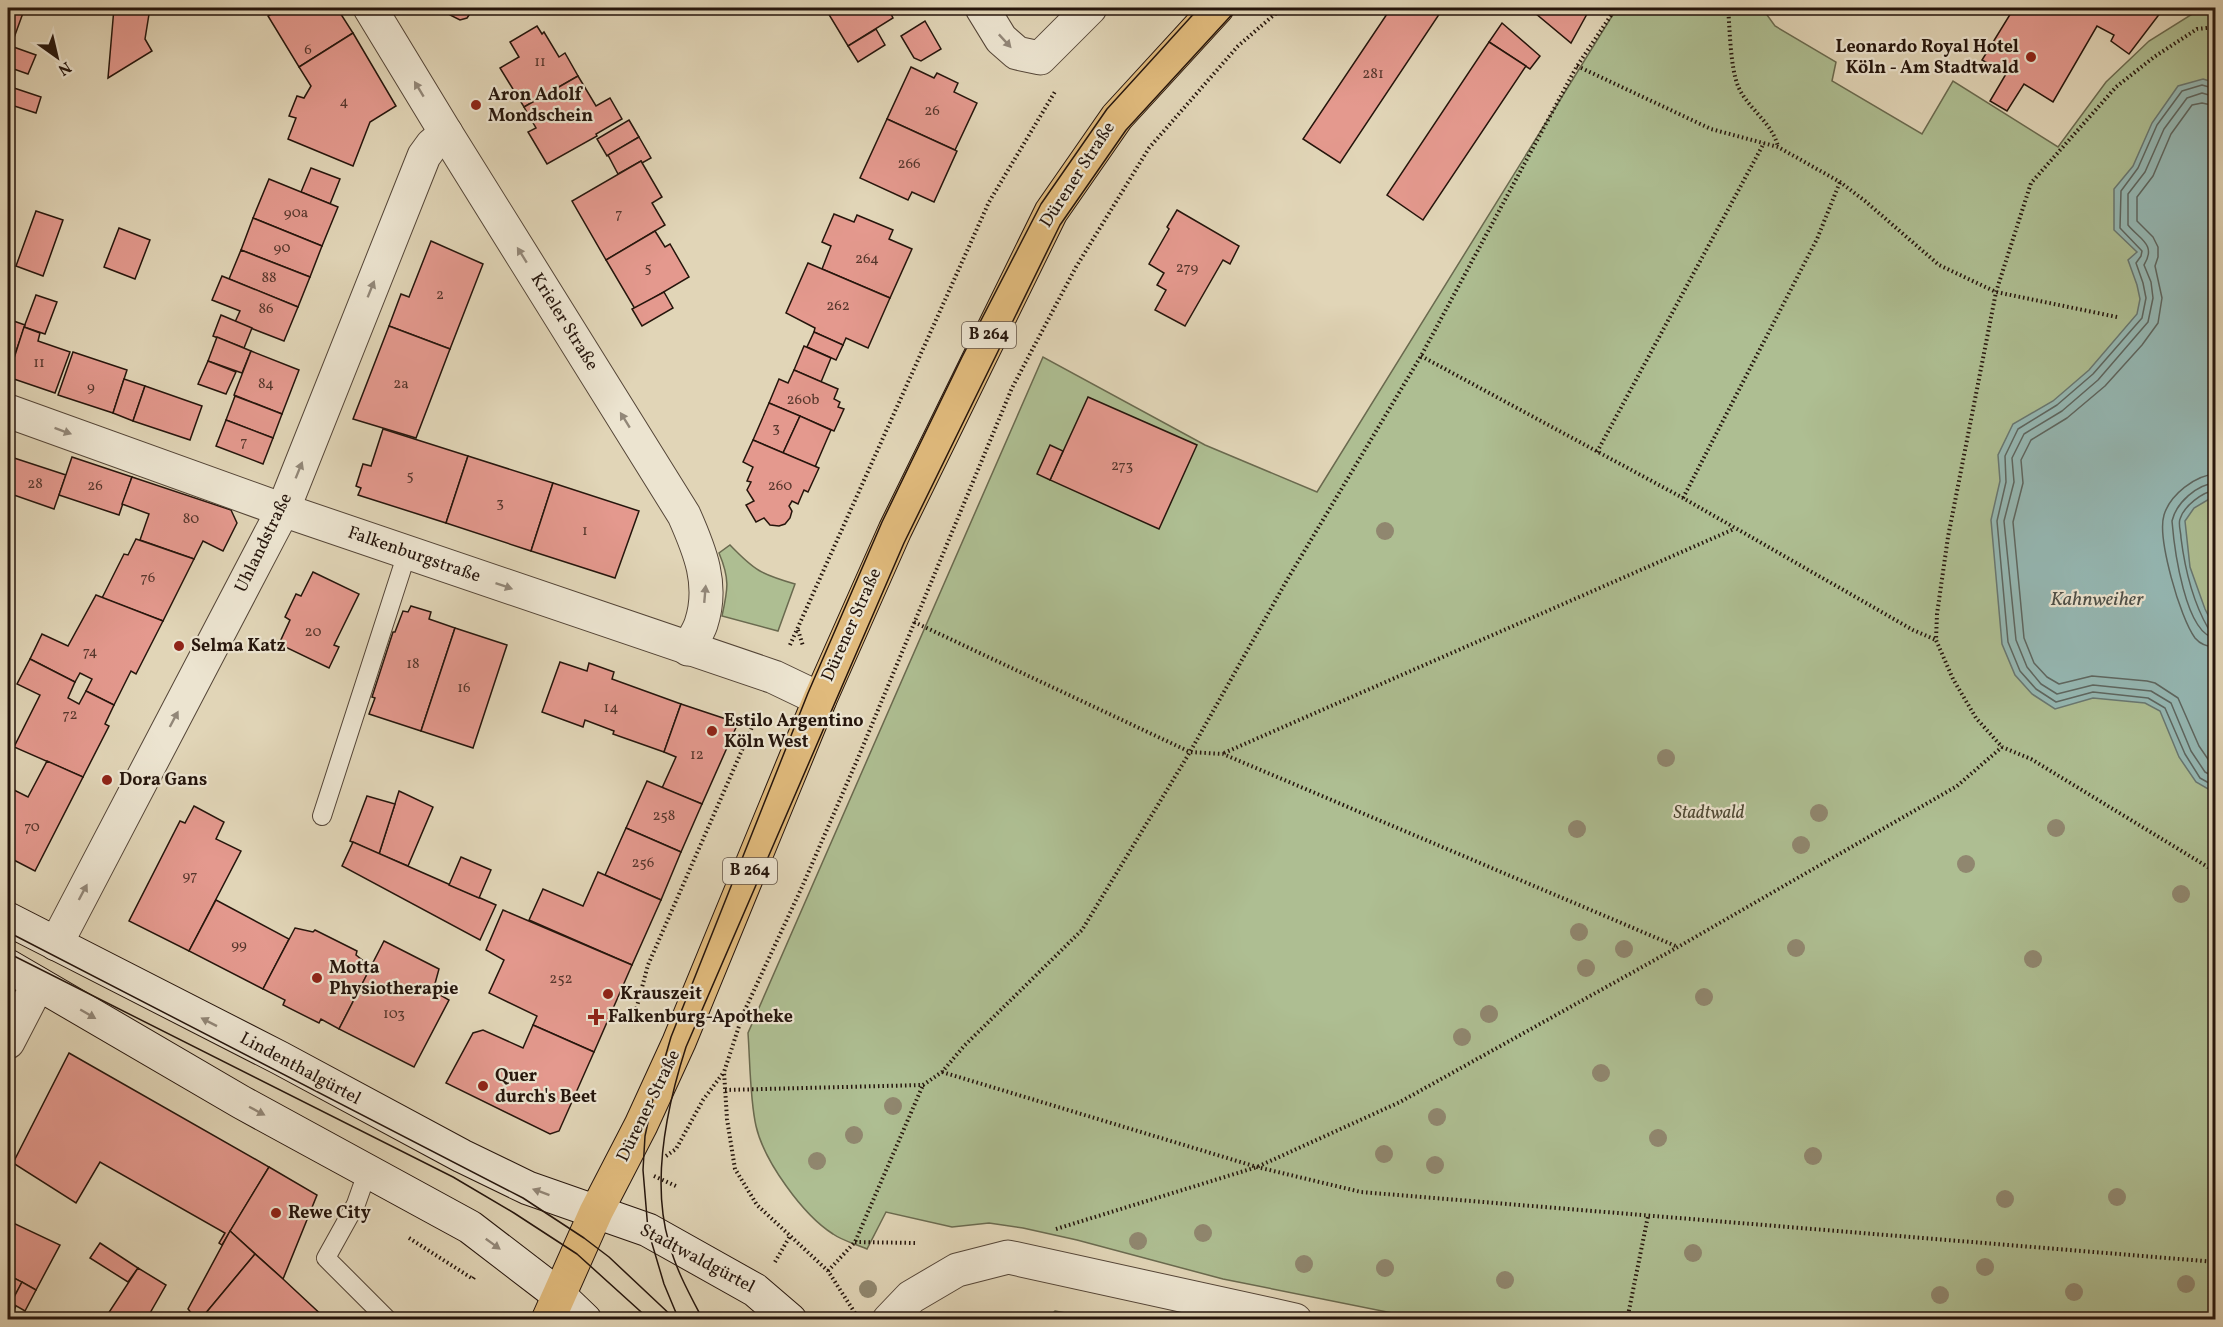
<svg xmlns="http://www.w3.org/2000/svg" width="2223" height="1327" font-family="Vollkorn,serif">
  <rect width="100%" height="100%" fill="#e1d5b7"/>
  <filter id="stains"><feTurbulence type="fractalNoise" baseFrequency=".00333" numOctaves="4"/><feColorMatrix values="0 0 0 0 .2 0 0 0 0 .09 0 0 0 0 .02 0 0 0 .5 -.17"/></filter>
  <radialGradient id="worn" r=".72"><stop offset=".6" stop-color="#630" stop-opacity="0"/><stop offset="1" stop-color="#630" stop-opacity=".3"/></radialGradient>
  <g fill="#aebe92" stroke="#6a6a4f" stroke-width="1.5">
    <path d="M1617 8H1762L1775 26 1836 62 1832 81 1922 134 1953 81 2058 147 2106 82 2149 41 2197 11H2215V1319H1422L1223 1279 1077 1240 1023 1228 989 1223 952 1227 886 1212 867 1249C856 1244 843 1241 833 1234 803 1215 764 1161 756 1126 750 1100 750 1061 748 1033L1043 357 1205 445 1317 492Z"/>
    <path d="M730 545C755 571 761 574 795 584L778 631 722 616C728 589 730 579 719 553Z"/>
    <polygon points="1055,1311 1096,1319 1047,1319"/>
  </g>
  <polygon fill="#95b8b4" stroke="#687771" stroke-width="1.5" points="2203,79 2216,83 2216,495 2194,508 2185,521 2190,567 2205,609 2215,629 2215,793 2196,782 2179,757 2160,711 2145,703 2093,698 2055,709 2032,694 2015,675 2002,644 1991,520 2000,481 1998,455 2013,424 2053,401 2089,370 2137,314 2140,299 2137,285 2128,260 2137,252 2114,230 2114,189 2133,166 2152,123 2178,86"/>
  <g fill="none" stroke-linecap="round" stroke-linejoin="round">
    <g stroke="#5d6660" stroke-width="1.5">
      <polyline points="2216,89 2202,85 2182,91 2157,125 2138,168 2121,191 2120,228 2142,251 2141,256 2136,263 2143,283 2146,298 2142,318 2093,374 2057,405 2018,429 2005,456 2006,482 1997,521 2008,642 2020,671 2036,689 2056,702 2093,692 2148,698 2165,708 2185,754 2200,778 2216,787"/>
      <path d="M2216 97 2202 93 2187 98 2164 129 2145 172 2128 194V225C2139 239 2157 244 2144 265L2151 282 2153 298 2148 322 2098 380 2062 411 2024 434 2012 458 2014 482 2004 521 2016 640 2027 667 2041 684 2057 694 2093 685 2151 691 2171 703 2191 751 2205 772 2216 778"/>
      <polyline points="2216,106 2202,103 2192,105 2171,134 2153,176 2137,197 2137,221 2153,237 2158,247 2158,257 2155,266 2162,298 2158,323 2142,345 2105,386 2067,418 2031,440 2021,460 2023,483 2013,522 2024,638 2034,663 2047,677 2059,684 2092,676 2147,681 2155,683 2178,698 2199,746 2212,765 2216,768"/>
      <path d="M2216 474C2195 475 2170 495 2164 515 2157 538 2180 618 2195 638 2200 644 2207 647 2216 647"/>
      <path d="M2216 483C2197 484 2176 503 2172 521 2174 546 2185 636 2216 638"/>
      <path d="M2216 490C2202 492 2184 506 2180 519 2178 524 2181 532 2181 538 2185 570 2192 600 2208 628L2216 630"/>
    </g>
  </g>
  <g fill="#e4998e" stroke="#25150c" stroke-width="1.5">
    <polygon points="8,8 23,13 11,46 8,45"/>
    <polygon points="114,8 150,8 145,39 152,51 108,78"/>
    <polygon points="282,8 337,8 353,33 299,67 268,16"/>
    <polygon points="448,8 474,8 467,18 460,20 450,15"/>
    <polygon points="825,8 897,8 890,12 893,18 848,46"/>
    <polygon points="1391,8 1439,8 1442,10 1340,163 1303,139"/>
    <polygon points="1529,8 1579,8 1587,14 1571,43"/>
    <polygon points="1579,8 1591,8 1587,14"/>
    <polygon points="2014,8 2164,8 2129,54 2111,41 2114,35 2097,26 2053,102 2024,84 2007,111 1990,101 2006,74 1982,60"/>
    <polygon points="925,21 941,49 921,61 914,58 901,36"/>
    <polygon points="1502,23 1540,56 1530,69 1489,42"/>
    <polygon points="537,26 542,34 544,32 559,57 565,53 578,76 524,107 500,68 519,57 510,42"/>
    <polygon points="876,29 885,45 858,62 848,46"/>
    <polygon points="353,33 396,106 370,122 353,166 288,139 296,118 289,116 297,96 304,98 311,86 299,67"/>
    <polygon points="1489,42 1526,66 1423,220 1387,195"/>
    <polygon points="8,45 36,55 28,74 8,67"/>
    <polygon points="911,67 934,78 937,73 958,83 954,92 977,103 955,150 887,119"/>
    <polygon points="578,76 596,106 610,98 622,119 596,134 597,136 547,164 528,132 536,128 524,107"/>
    <polygon points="8,86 41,97 36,113 8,104"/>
    <polygon points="887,119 957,151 934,202 912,192 908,200 860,178"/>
    <polygon points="629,120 639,137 607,156 597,139"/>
    <polygon points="639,137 651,158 642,163 641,161 618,174 608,155"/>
    <polygon points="641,161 662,197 652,203 665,225 606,260 572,201"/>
    <polygon points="311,168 340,179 330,204 301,192"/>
    <polygon points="269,179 338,207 322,246 253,218"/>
    <polygon points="1177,210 1239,246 1230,264 1223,260 1185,326 1155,310 1166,290 1157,285 1164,273 1149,264 1169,229 1167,227"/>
    <polygon points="36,211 63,220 43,276 16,266"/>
    <polygon points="834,214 854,222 857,215 893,230 889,239 912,249 890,298 822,269 831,246 822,242"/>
    <polygon points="253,218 322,246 310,277 241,250"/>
    <polygon points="119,228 150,240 135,279 104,267"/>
    <polygon points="655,231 665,247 670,244 689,277 635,309 606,260"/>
    <polygon points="431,241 483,264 450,349 389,326 401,294 409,297"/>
    <polygon points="241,250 310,277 298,307 229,279"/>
    <polygon points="808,263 890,298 868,348 846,338 843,345 814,332 815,328 786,313"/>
    <polygon points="222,276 298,307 284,341 235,322 240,311 212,300"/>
    <polygon points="664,292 673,308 642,326 632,309"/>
    <polygon points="36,295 57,302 45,334 24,327"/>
    <polygon points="221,315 252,328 244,348 213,336"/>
    <polygon points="8,319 25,325 8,375"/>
    <polygon points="389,326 450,349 416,438 353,419"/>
    <polygon points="24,327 40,333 38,341 70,352 55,393 8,377"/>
    <polygon points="814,332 843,345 836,360 807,347"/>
    <polygon points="217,337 251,351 242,373 208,361"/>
    <polygon points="804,346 831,358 821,382 794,370"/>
    <polygon points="251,351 299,370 282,414 234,395"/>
    <polygon points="73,352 127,370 113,413 58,395"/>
    <polygon points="208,361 236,372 226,394 198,384"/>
    <polygon points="794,370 838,389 834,399 840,402 838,407 844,409 834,431 769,403 779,379 788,383"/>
    <polygon points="124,379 145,386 133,421 113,413"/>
    <polygon points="145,386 202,406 190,440 133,421"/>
    <polygon points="235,396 282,414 273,438 226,420"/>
    <polygon points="1088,397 1197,445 1159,529 1050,480"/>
    <polygon points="769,403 800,416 783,453 753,440"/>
    <polygon points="800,416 831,430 815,467 783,453"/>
    <polygon points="226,420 273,438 263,464 216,446"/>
    <polygon points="383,429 468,456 446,523 358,495 361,488 356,486 363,464 371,466"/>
    <polygon points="753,440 819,468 808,492 804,490 798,504 792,501 789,506 792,511 790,518 785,524 779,526 770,525 764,518 756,522 746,505 754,501 747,490 751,482 747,481 753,467 743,462"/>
    <polygon points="1050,445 1063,451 1050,480 1037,474"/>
    <polygon points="8,456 66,475 54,509 8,493"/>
    <polygon points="468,456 553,483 531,551 446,523"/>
    <polygon points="72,457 132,477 119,515 59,495"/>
    <polygon points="132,477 231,510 237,523 223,551 203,541 194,559 140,540 149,514 122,504"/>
    <polygon points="553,483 639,511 615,578 531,551"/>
    <polygon points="136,539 194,559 163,621 102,598 124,554 128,555"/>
    <polygon points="313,572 359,594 334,645 339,647 329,668 279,644 290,620 285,617 296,594 301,596"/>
    <polygon points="96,595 163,621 136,674 131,671 114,705 86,691 92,679 80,673 75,682 30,659 42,634 68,646"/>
    <polygon points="411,606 431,612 429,619 455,628 421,731 369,714 375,698 372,697 393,632 395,632 403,611 408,612"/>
    <polygon points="455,628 507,645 473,748 421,731"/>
    <polygon points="30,659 75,682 68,698 79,704 86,691 114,705 105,724 109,726 83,777 14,747 40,695 17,684"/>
    <polygon points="560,662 587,671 589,663 614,672 612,679 681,704 664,752 613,734 614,731 585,720 583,727 542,712"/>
    <polygon points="681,704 738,723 702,804 662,788 676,757 664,752"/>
    <polygon points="47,761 83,777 35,871 8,857 8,787 28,797"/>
    <polygon points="647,781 702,804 681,852 626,828"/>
    <polygon points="399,791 433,807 408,866 379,854"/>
    <polygon points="367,796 395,804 379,854 350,841"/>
    <polygon points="194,806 224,822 216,839 241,851 189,951 129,921 180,821 185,823"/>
    <polygon points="626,828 681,852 661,900 605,875"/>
    <polygon points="353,842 496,905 480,940 342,866"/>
    <polygon points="461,857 491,870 479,898 449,885"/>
    <polygon points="598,872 661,900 632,965 529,920 543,889 583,906"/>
    <polygon points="216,900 289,939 263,989 189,951"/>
    <polygon points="503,910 632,965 594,1052 533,1025 537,1016 489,993 504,960 486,950"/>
    <polygon points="295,928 313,932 315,930 357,951 356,955 371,967 339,1029 321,1019 319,1023 283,1005 285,1000 263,989"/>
    <polygon points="384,941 439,969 433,991 449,1000 414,1067 339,1029"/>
    <polygon points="533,1025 594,1052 559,1131 550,1134 446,1083 473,1033 483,1030 523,1048"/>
    <polygon points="69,1053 269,1167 222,1245 219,1243 225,1233 100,1162 76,1203 13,1163"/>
    <polygon points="269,1167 317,1195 283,1279 230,1231"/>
    <polygon points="8,1217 14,1221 13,1223 60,1245 36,1290 8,1275"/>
    <polygon points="230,1231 255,1254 200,1320 197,1320 188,1309"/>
    <polygon points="100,1243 138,1268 128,1282 90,1258"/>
    <polygon points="255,1254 283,1279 327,1320 200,1320"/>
    <polygon points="138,1268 166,1285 146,1320 104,1320"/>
    <polygon points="8,1275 22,1282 11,1303 16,1306 9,1320"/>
    <polygon points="22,1282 36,1290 25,1311 11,1303"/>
  </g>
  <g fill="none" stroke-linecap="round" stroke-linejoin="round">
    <g stroke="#544537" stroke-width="20">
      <g id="service">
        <polyline points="322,816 407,553"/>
        <polyline points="368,1170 356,1204 326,1258 388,1320"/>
      </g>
    </g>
    <g stroke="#544537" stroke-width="35">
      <g id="minor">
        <path d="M370 8 446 133 684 515C700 551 714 585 701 624 698 633 692 641 688 649"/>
        <polyline points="982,8 1001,39 1017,53 1040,58 1090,8"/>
        <polyline points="8,411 283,510 774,677 820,699"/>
        <polyline points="56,944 283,510 424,156 432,145 446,133"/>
        <polyline points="8,1042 38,984"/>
        <polyline points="889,1320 911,1297 957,1270 1008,1257 1295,1320"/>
      </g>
    </g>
    <g stroke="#25150c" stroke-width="35">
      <g id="secondary">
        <polyline points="8,919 280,1058 462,1156 528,1188 648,1230 755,1290 790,1320"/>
        <polyline points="8,966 241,1102 470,1227 560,1296 585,1320"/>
      </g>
    </g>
    <g stroke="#25150c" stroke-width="35">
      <polyline id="primary" points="548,1320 596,1212 641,1125 679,1042 820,699 895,530 1051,212 1117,117 1217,8"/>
    </g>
    <g stroke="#25150c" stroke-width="4" stroke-dasharray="1.5 3" stroke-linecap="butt">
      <path d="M1728 8C1730 29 1730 66 1738 86 1747 108 1773 123 1778 147"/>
      <polyline points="2216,27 2197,29 2154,57 2116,87 2031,183 1996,292 1948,537 1937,614 1936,640 1953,679 1976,718 2002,747 2031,759 2216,872"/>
      <polyline points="1577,66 1711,129 1778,147 1840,182 1865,201 1939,265 1996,292 2117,317"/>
      <polyline points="1421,356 1683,498 1913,630 1936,640"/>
      <polyline points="1597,452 1764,143"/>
      <polyline points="1683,498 1817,239 1840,182"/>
      <polyline points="914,622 1190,752 1223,754 1678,947"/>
      <polyline points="798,630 803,646"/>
      <polyline points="790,645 989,202 1056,90"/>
      <polyline points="1224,753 1734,529"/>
      <polyline points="633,1021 648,965 760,709"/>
      <polyline points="942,1072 1257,1167 1361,1192 2216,1262"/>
      <polyline points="725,1090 923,1085 942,1072 964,1046 1082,930 1190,752 1287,580 1421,356 1577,66 1616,8"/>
      <polyline points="666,1156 676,1149 703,1100 724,1072"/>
      <polyline points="654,1176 678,1187"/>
      <polyline points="1056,1229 1257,1167 1400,1102 1678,947 1957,786 2002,747"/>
      <polyline points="409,1238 473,1279 475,1276"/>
      <polyline points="855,1242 915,1243"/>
      <polyline points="775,1262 790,1236"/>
      <polyline points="828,1271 855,1242 923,1085"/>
      <polyline points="855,1313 828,1271 757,1205 735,1169 727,1119 724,1072 743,1014 802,887 858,758 1012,388 1076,267 1149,148 1238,46 1282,8"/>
      <polyline points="1627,1320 1648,1216"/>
    </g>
    <use href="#service" stroke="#ece4d0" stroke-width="18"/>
    <use href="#minor" stroke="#ece4d0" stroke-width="33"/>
    <use href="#secondary" stroke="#ece4d0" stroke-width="33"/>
    <use href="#primary" stroke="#e0ba7c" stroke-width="33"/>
    <g stroke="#25150c" stroke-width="1.5">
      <polyline points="8,932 523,1198 584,1238 609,1257 676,1320"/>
      <polyline points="8,953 453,1177 514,1213 577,1254 650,1320"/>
      <polyline points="679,1320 664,1284 648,1230 643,1170 645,1136 653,1099 671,1037 808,693 882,522 962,357 1041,204 1107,109 1199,8"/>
      <path d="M703 1320C690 1295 676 1270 669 1243 651 1182 667 1106 686 1047L904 543 1060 225 1126 130 1238 8"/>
    </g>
  </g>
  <g fill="#90876f">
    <circle cx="1385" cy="531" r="9"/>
    <circle cx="1666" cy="758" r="9"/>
    <circle cx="1819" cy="813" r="9"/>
    <circle cx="2056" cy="828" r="9"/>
    <circle cx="1577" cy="829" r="9"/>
    <circle cx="1801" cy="845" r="9"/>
    <circle cx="1966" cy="864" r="9"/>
    <circle cx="2181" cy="894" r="9"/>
    <circle cx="1579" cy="932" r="9"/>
    <circle cx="1796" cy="948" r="9"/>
    <circle cx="1624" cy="949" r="9"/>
    <circle cx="2033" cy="959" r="9"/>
    <circle cx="1586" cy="968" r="9"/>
    <circle cx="1704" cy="997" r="9"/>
    <circle cx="1489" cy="1014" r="9"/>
    <circle cx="1462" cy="1037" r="9"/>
    <circle cx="1601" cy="1073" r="9"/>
    <circle cx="893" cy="1106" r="9"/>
    <circle cx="1437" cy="1117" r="9"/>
    <circle cx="854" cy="1135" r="9"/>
    <circle cx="1658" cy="1138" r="9"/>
    <circle cx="1384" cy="1154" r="9"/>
    <circle cx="1813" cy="1156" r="9"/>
    <circle cx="817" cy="1161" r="9"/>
    <circle cx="1435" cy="1165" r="9"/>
    <circle cx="2117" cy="1197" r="9"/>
    <circle cx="2005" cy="1199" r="9"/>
    <circle cx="1203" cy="1233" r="9"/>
    <circle cx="1138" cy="1241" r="9"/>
    <circle cx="1693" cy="1253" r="9"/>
    <circle cx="1304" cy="1264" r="9"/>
    <circle cx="1985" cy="1267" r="9"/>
    <circle cx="1385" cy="1268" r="9"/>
    <circle cx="1505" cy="1280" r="9"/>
    <circle cx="2186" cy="1284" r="9"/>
    <circle cx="868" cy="1289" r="9"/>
    <circle cx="2074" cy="1292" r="9"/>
    <circle cx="1940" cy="1295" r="9"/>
  </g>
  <defs><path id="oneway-solid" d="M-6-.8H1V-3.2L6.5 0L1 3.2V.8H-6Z" transform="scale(1.5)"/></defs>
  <g fill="#928778">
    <use href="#oneway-solid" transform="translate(1005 41) rotate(47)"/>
    <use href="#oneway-solid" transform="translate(419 89) rotate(-121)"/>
    <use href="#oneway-solid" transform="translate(522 255) rotate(-122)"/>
    <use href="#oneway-solid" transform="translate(371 289) rotate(-68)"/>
    <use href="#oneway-solid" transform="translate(625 420) rotate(-122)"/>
    <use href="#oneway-solid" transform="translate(63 431) rotate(20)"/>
    <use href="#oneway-solid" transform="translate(299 470) rotate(-68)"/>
    <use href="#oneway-solid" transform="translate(504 586) rotate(19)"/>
    <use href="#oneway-solid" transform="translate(705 594) rotate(-85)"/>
    <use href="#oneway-solid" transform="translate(174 719) rotate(-62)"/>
    <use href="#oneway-solid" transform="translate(83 892) rotate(-62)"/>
    <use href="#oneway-solid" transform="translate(88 1014) rotate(30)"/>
    <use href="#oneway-solid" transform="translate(209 1022) rotate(-153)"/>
    <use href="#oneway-solid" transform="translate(257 1111) rotate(28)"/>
    <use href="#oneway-solid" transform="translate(541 1192) rotate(-160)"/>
    <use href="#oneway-solid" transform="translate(493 1244) rotate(36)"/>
  </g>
  <g fill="#8f2418" stroke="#ece4d0" stroke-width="2">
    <circle cx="2031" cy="57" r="6"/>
    <circle cx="476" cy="105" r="6"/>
    <circle cx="179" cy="646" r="6"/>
    <circle cx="712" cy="731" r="6"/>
    <circle cx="107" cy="780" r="6"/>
    <circle cx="317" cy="978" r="6"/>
    <circle cx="608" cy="994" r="6"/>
    <path d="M593 1008h6v6h6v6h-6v6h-6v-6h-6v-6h6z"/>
    <circle cx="483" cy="1086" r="6"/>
    <circle cx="276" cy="1213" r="6"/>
  </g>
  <g text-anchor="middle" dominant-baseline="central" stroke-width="4.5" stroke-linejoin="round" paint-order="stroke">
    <g font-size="15" fill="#55362c">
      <text x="308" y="50">6</text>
      <text x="540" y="62">11</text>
      <text x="1373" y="74">281</text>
      <text x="344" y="102">4</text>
      <text x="932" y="111">26</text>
      <text x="909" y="164">266</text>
      <text x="296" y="213">90a</text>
      <text x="619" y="214">7</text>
      <text x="282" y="248">90</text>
      <text x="867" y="259">264</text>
      <text x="648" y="268">5</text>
      <text x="1187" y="268">279</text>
      <text x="269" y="278">88</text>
      <text x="440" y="295">2</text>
      <text x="838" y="306">262</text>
      <text x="266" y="309">86</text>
      <text x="39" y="363">11</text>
      <text x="266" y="384">84</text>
      <text x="401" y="384">2a</text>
      <text x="91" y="387">9</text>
      <text x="803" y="400">260b</text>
      <text x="776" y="428">3</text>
      <text x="244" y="442">7</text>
      <text x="1122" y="466">273</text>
      <text x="410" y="476">5</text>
      <text x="35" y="484">28</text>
      <text x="95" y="486">26</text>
      <text x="780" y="486">260</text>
      <text x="500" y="503">3</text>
      <text x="191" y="519">80</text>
      <text x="585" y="531">1</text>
      <text x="148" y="578">76</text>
      <text x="313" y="632">20</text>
      <text x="90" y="652">74</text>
      <text x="413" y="664">18</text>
      <text x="464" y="688">16</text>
      <text x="611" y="708">14</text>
      <text x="70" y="715">72</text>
      <text x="697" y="755">12</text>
      <text x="664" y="816">258</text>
      <text x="32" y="827">70</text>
      <text x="643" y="863">256</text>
      <text x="190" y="876">97</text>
      <text x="239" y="945">99</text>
      <text x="561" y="979">252</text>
      <text x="394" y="1014">103</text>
    </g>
    <g fill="#ece4d0" stroke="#615347" stroke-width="1.5">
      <rect x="962" y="322" width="54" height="26" rx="4.5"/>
      <rect x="723" y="858" width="54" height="26" rx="4.5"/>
    </g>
    <g font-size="16" font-weight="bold" fill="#25150c">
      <text x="989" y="335">B 264</text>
      <text x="750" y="871">B 264</text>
    </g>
    <g font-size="18" font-weight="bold" fill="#25150c" stroke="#ece4d0" text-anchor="start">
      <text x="2019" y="47" text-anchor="end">Leonardo Royal Hotel<tspan x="2019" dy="21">Köln - Am Stadtwald</tspan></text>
      <text x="488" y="95">Aron Adolf<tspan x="488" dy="21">Mondschein</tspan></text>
      <text x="191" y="646">Selma Katz</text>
      <text x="724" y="721">Estilo Argentino<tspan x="724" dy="21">Köln West</tspan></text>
      <text x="119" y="780">Dora Gans</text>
      <text x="329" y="968">Motta<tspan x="329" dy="21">Physiotherapie</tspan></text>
      <text x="620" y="994">Krauszeit</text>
      <text x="608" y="1017">Falkenburg-Apotheke</text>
      <text x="495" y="1076">Quer<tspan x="495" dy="21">durch's Beet</tspan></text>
      <text x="288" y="1213">Rewe City</text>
    </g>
    <g font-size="18" fill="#25150c" stroke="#ece4d0">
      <text transform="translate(1078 175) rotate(-57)">Dürener Straße</text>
      <text transform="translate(564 322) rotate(58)">Krieler Straße</text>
      <text transform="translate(264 543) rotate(-64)">Uhlandstraße</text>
      <text transform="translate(414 555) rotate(19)">Falkenburgstraße</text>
      <text transform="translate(852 625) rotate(-66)">Dürener Straße</text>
      <text transform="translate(300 1069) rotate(28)">Lindenthalgürtel</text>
      <text transform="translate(649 1106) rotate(-64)">Dürener Straße</text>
      <text transform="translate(697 1259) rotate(28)">Stadtwaldgürtel</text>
    </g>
    <g font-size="18" font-style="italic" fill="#4e4834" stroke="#ece4d0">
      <text x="1709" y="813">Stadtwald</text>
    </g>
    <g font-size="20" font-style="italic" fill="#4c4e47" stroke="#ece4d0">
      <text x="2097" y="600">Kahnweiher</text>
    </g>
  </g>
  <rect width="2223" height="1327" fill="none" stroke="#e1d5b7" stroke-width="30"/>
  <rect x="9" y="9" width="2205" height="1309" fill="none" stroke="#25150c" stroke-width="3"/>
  <rect x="15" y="15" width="2193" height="1297" fill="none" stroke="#25150c" stroke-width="1.5"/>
  <g transform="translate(57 57) rotate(146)" stroke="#ece4d0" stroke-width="4.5" paint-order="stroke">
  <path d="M0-4.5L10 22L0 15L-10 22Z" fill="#25150c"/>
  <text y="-9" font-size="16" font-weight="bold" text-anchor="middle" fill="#25150c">N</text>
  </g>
  <rect width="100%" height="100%" filter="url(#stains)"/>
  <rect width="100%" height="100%" fill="url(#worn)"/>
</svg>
